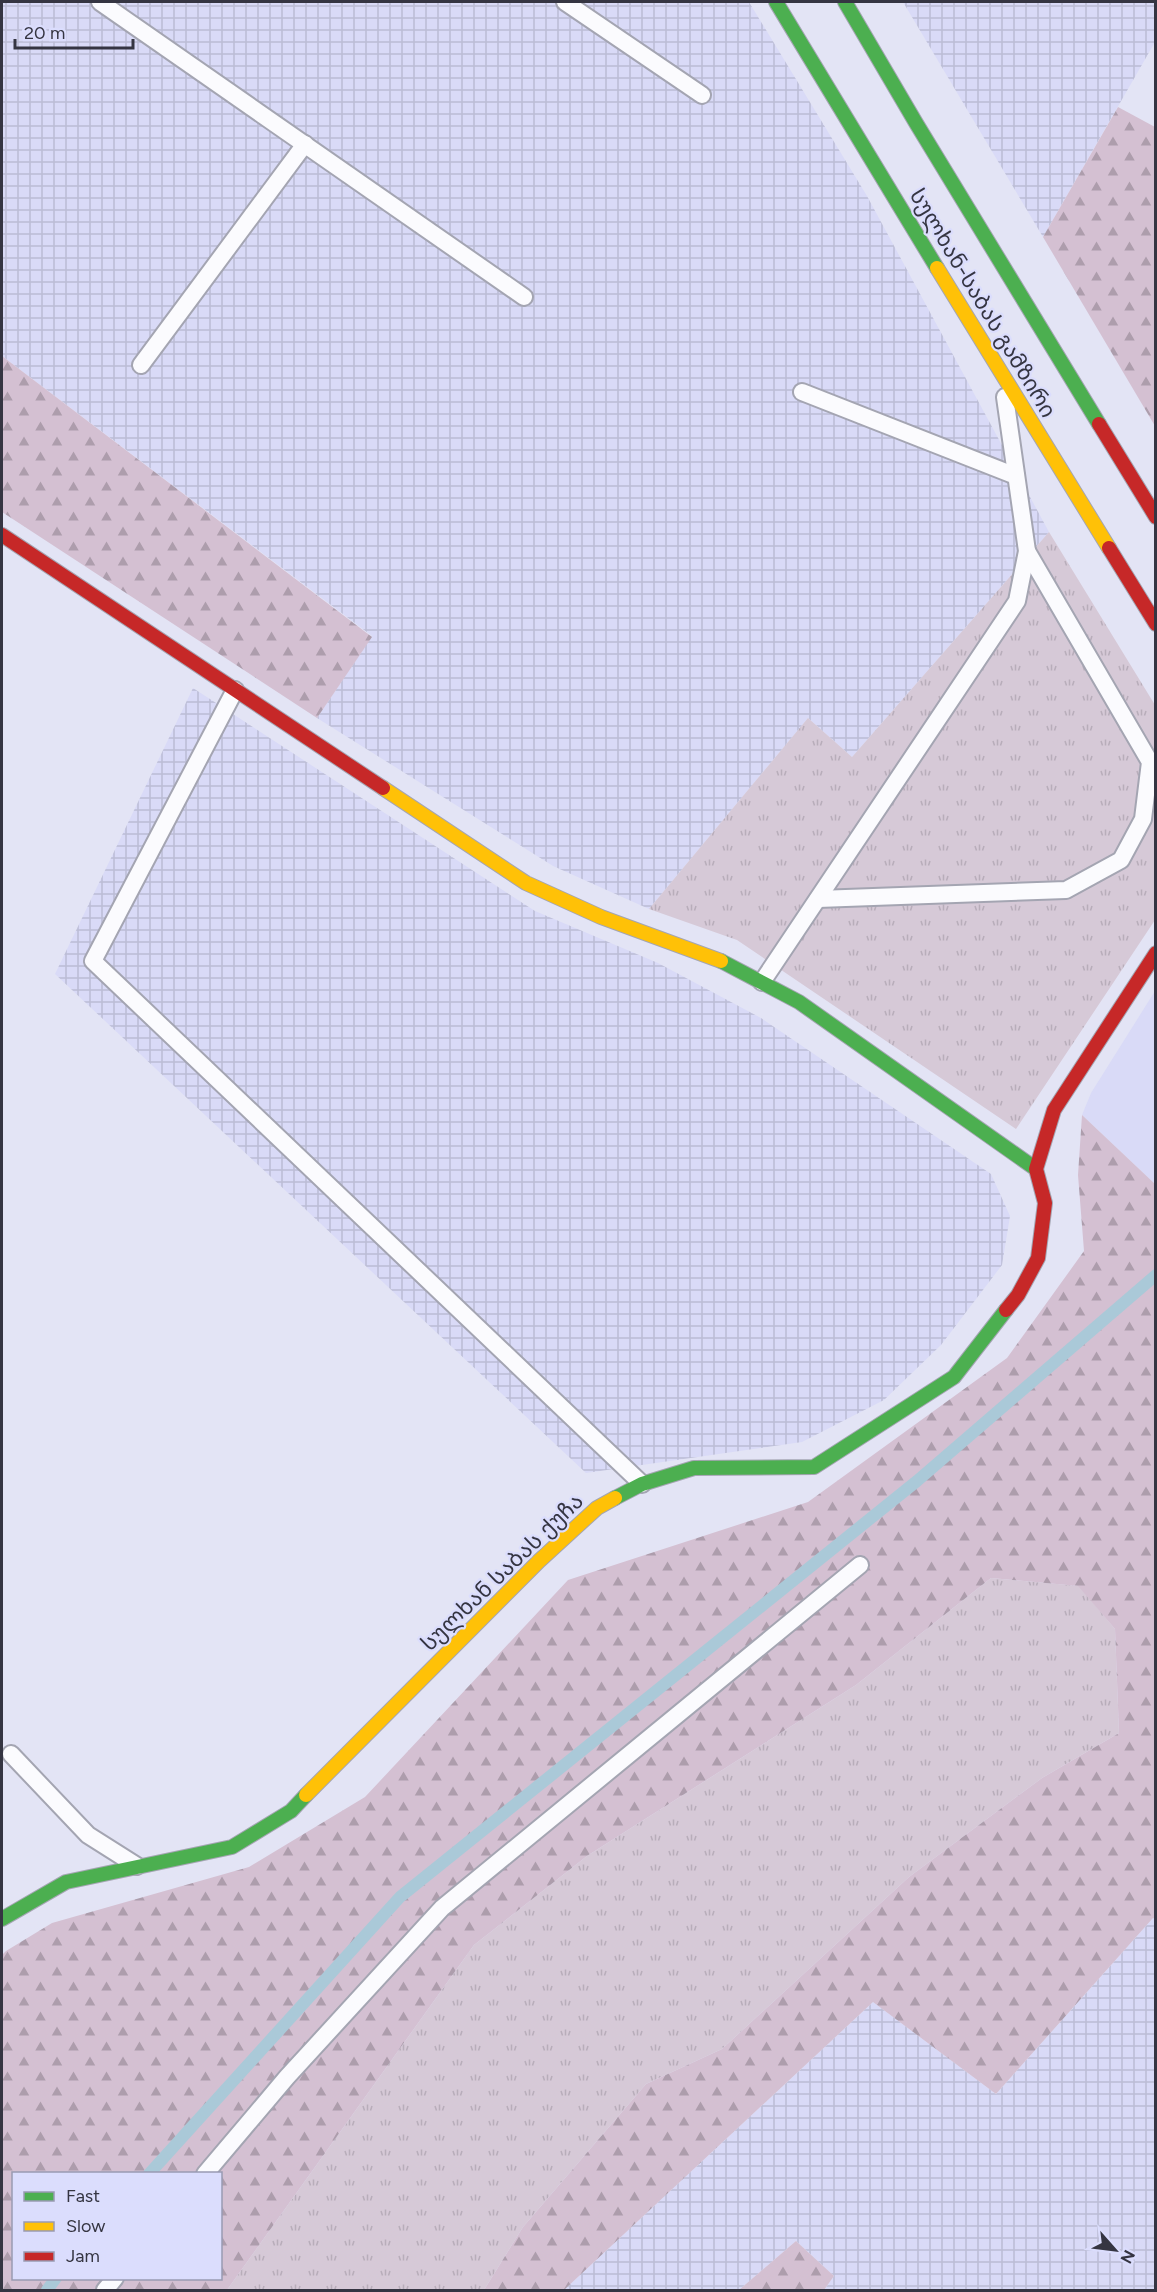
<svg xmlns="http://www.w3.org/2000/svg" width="1157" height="2292" font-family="Figtree,'Noto Sans Georgian',sans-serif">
  <defs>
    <pattern id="industrial-grid" width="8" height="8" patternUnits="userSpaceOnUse" patternTransform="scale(1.5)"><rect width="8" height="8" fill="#d9daf7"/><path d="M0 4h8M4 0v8" fill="none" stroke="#bbbcd5"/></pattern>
    <pattern id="grass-tufts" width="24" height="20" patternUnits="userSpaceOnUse" patternTransform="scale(1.5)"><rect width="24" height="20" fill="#d6c9d7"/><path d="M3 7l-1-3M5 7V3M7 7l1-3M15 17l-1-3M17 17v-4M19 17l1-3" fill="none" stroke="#b8adba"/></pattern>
    <pattern id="forest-firs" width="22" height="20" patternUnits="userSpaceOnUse" patternTransform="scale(1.5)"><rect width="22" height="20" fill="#d4c0d2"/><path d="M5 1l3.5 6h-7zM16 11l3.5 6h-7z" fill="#ad9dac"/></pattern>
  </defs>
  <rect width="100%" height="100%" fill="#e3e4f5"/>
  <polygon fill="#d9daf7" points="1155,991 1156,1184 1155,1184 1082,1115 1091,1093"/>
  <g fill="url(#industrial-grid)">
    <polygon points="2,2 749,2 867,196 1049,532 852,757 808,718 649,909 553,866 317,718 372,636 2,356"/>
    <polygon points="903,2 1155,2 1155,42 1043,237"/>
    <polygon points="193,688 535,911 658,963 761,1018 991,1174 1010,1216 1002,1265 941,1345 884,1400 802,1442 586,1473 55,974"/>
    <polygon points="1153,1918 1155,1919 1155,2290 824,2290 834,2276 796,2241 739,2290 564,2290 873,2002 996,2094"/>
  </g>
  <g fill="url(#grass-tufts)">
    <polygon points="1049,532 1155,705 1155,920 1016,1129 737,940 649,909 808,718 852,757"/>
    <polygon points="991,1578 1079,1586 1115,1629 1119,1733 1042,1778 909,1877 722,2049 646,2084 523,2227 484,2290 227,2290 474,1945 587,1856 856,1685"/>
  </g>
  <g fill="url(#forest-firs)" fill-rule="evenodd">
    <polygon points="1118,107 1155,127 1155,426 1043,237"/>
    <polygon points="2,356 372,637 317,718 2,512"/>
    <path d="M1082 1115 1155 1184V1919L1153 1918 996 2094 873 2002 564 2290H484L523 2227 646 2084 722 2049 909 1877 1042 1778 1119 1733 1115 1629 1078 1586 991 1578 856 1685 587 1856 474 1945 227 2290H2V1955L6 1951 52 1923 249 1867 365 1797 568 1580 808 1502 1007 1358 1084 1251 1078 1175ZM14 2174H220V2278H14Z"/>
    <polygon points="796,2241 834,2276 824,2290 739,2290"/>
  </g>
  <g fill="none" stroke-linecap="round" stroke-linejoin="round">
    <g stroke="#aac9d8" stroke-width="12">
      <polyline points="149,2174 400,1897 917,1481 1156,1275"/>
      <polyline points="47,2290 56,2278"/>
    </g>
    <g stroke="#a4a5b2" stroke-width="20">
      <g id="lane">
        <polyline points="100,2 524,297"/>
        <polyline points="565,2 702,95"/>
        <polyline points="141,365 305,144"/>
        <polyline points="802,392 1016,476"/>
        <polyline points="235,690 93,961 642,1484"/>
        <polyline points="818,899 1066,890 1121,860 1143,819 1150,762 1027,551"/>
        <polyline points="762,982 1017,601 1027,551 1005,397"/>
        <polyline points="11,1754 88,1835 137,1866"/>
        <polyline points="205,2174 287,2077 442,1908 860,1565"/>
        <polyline points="105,2290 115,2278"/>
      </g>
    </g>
    <g stroke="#a4a5b2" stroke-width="16">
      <g id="fast">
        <polyline points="776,2 937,268"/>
        <polyline points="845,2 916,123 1099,424"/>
        <polyline points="721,961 799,1002 1036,1169"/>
        <polyline points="615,1498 642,1484 694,1468 814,1467 954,1377 1006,1310"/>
        <polyline points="2,1919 66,1882 232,1847 291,1811 306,1795"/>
      </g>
    </g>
    <g stroke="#a4a5b2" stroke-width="16">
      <g id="slow">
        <polyline points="937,268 1109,548"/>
        <polyline points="383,788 526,883 601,917 721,961"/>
        <polyline points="306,1795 539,1561 597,1508 615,1498"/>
      </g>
    </g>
    <g stroke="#a4a5b2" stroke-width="16">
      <g id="jam">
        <polyline points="1099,424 1156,517"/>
        <polyline points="2,535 383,788"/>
        <polyline points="1109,548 1156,624"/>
        <polyline points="1006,1310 1018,1295 1038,1258 1045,1203 1036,1169 1054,1110 1156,953"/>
      </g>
    </g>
    <use href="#lane" stroke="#fbfbfe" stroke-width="16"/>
    <use href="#fast" stroke="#4caf50" stroke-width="14"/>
    <use href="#slow" stroke="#ffc107" stroke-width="14"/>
    <use href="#jam" stroke="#c62828" stroke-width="14"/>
  </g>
  <g text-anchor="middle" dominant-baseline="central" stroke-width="4.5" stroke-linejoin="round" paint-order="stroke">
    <g font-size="22" fill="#353542" stroke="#dbddfd">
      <text transform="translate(983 303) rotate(59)">სულხან-საბას გამზირი</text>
      <text transform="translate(502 1572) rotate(-44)">სულხან საბას ქუჩა</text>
    </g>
  </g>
  <rect width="1157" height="2292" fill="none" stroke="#353542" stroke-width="6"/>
  <rect x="12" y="2172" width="210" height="108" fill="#dbddfd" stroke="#999ab2" stroke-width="1.5"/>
  <rect x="24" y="2192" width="30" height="9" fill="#4caf50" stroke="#999ab2" stroke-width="1.5"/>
  <text x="66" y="2202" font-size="18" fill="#353542">Fast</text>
  <rect x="24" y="2222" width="30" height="9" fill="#ffc107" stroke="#999ab2" stroke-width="1.5"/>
  <text x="66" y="2232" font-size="18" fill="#353542">Slow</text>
  <rect x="24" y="2252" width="30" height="9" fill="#c62828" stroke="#999ab2" stroke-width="1.5"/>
  <text x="66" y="2262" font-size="18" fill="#353542">Jam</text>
  <g transform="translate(1115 2250) rotate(118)" stroke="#dbddfd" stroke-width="4.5" paint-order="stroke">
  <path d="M0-4.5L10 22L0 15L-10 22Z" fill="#353542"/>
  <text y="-9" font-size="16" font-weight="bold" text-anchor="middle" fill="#353542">N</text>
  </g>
  <path d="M15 39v9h118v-9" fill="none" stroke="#353542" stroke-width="3"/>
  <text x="24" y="39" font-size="18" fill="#353542" stroke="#dbddfd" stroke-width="4.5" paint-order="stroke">20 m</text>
</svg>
